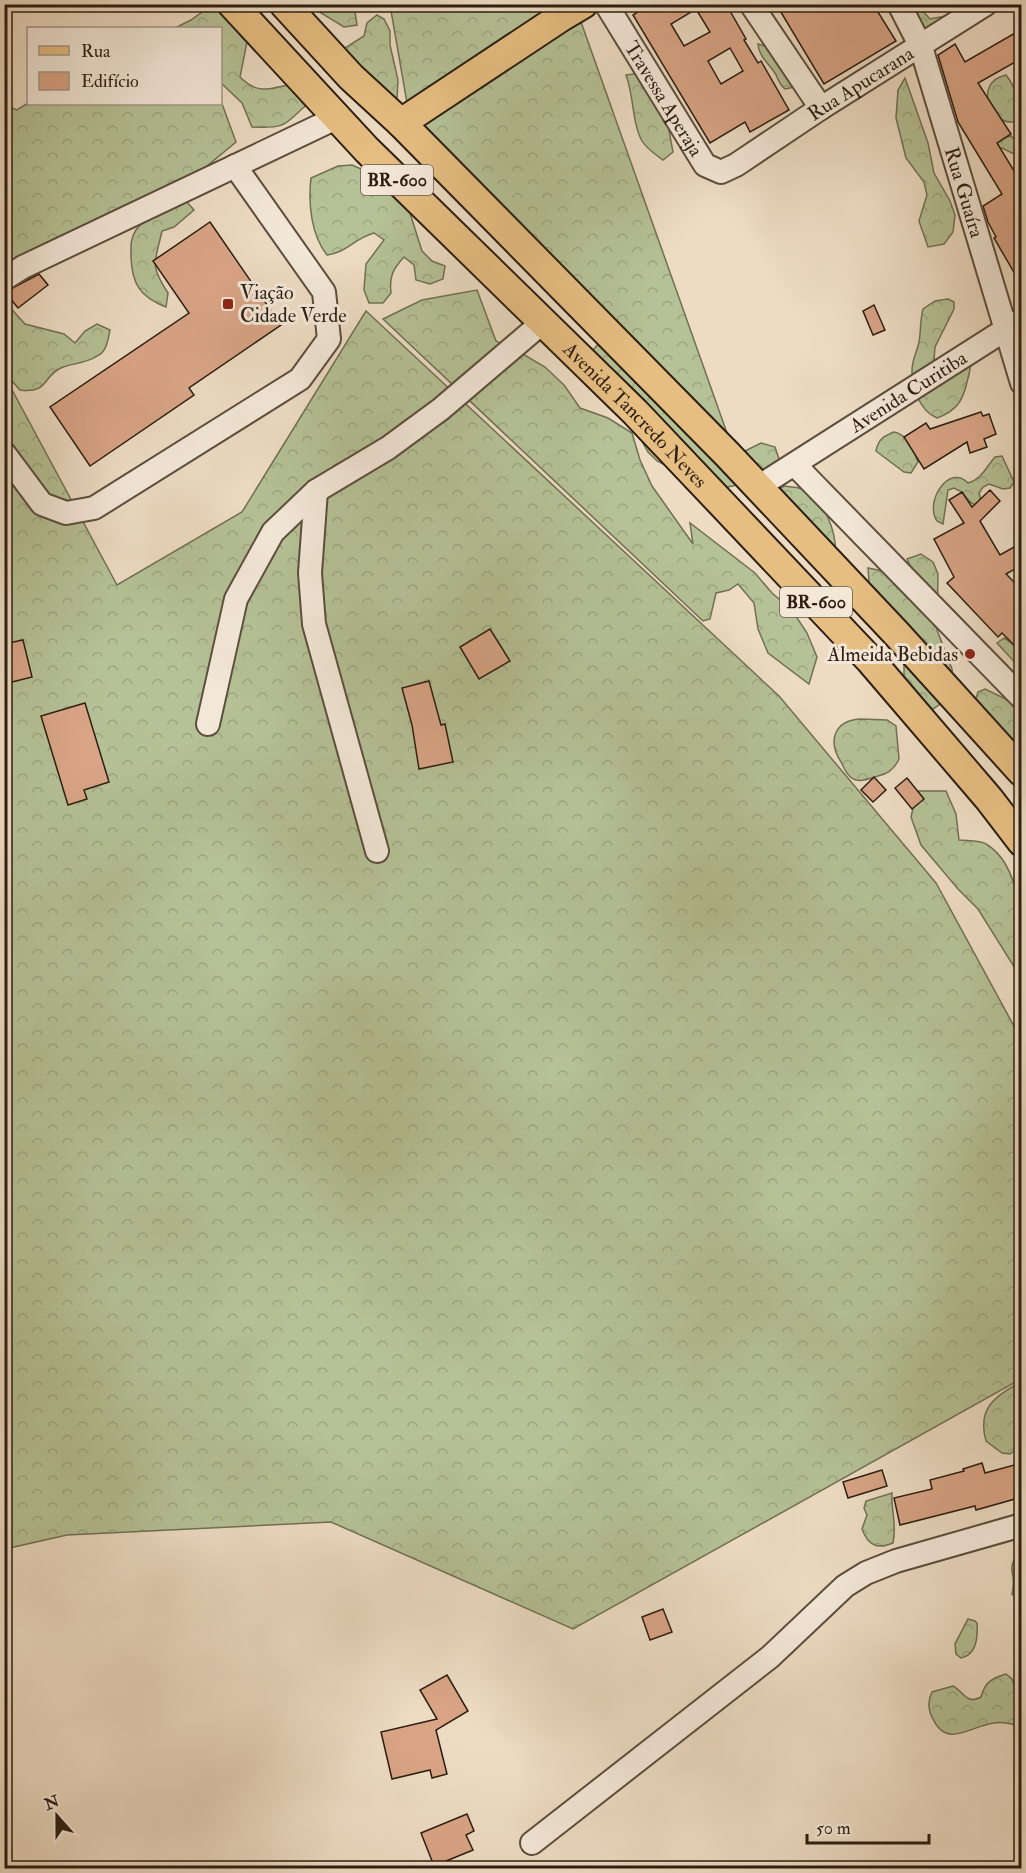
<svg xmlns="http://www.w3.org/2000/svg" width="1026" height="1873" font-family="'IM FELL Double Pica',serif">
  <defs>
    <pattern id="forest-crowns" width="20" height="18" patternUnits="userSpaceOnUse" patternTransform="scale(1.5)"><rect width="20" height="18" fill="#b5c196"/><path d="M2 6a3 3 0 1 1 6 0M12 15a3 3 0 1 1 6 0" fill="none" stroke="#9ca580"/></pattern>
  </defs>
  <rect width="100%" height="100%" fill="#eddcc3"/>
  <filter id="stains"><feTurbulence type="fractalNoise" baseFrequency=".00333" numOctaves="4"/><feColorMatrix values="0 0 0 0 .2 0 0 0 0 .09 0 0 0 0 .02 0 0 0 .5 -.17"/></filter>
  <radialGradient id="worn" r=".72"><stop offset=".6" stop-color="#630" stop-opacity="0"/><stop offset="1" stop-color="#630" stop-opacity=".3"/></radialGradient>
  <g fill="url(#forest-crowns)" stroke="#707054" stroke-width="1.5">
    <path d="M203 5H250L248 37 240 77C259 96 270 88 293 84L310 102C284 123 290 129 252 127L242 103 221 83 220 28H175L191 20 202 12Z"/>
    <polygon points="308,5 354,5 357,25 344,27"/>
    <polygon points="390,5 575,5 732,447 411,126"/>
    <polygon points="904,5 917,5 930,19 945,16 949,21 931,31 924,29"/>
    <polygon points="377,15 384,19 390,31 390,45 398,80 397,100 347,54 345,48 364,36 367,23"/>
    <path d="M758 44 768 47 795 87 785 89C780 85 779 81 776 75 770 64 759 58 758 44Z"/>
    <path d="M640 73 668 125 673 152 663 160C656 155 646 148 642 141 632 123 634 96 626 75Z"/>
    <path d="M1006 75C1015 86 1021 105 1021 119 995 135 969 83 1006 75Z"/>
    <polygon points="905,78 928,143 934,173 950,201 955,215 953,232 944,244 928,247 919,221 927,195 924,182 906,158 896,118 898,90"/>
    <polygon points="221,101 236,142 201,171 5,269 4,105 17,110 28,103 220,104"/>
    <polygon points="1011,136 1021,146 1021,156 1020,157 1002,148 995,150 986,142"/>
    <path d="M352 165 386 180 404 201 410 213 422 251 432 261 445 266 443 279 430 284 416 280 414 265 404 257C393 269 389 276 391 293L383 303H369L364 290 366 264 384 240 374 233C353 239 348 252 327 255 311 235 308 203 311 178L338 166Z"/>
    <path d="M185 200 194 210 174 227 162 231C155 263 149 264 168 293L166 307C140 297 132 284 131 257 131 246 130 239 136 230 146 216 170 208 185 200Z"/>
    <polygon points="477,290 496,341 521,353 545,367 564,385 580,408 608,418 632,433 640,460 652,486 693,544 690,523 755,573 772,593 792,610 807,633 817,657 809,684 768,653 758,629 754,603 738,584 729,590 716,593 710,619 703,621 383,319 422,300"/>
    <path d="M948 299 954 302V309L935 347 934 360 940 365 970 362C971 369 969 375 967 382 963 401 956 411 937 418 920 411 911 387 912 370 912 360 917 352 919 342 921 331 920 320 923 309L935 301Z"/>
    <path d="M5 302 25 324 64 334 75 343 85 331 97 324 110 330C108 339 107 350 99 355 88 363 75 363 63 367 42 375 50 394 20 390L11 380 5 362Z"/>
    <polygon points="366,311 779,696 936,883 1021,1039 1021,1379 573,1629 331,1522 67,1535 5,1549 4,375 117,585 242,512"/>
    <polygon points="601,341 735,456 761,443 775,447 779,459 772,470 733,486 720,488 669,467 657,461 648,452 592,351"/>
    <path d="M894 432C908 435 913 449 918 462L911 473 904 472 876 451C878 439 884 436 894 432Z"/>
    <path d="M1002 456 1014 482 1010 488 1003 489 989 484 983 487 979 493 981 501 978 507 970 502 962 492 954 488 948 490 943 524 937 521C924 502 949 463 968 483 982 479 986 467 995 457Z"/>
    <path d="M785 486C789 487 795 487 799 488 825 497 838 534 835 559L771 491Z"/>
    <polygon points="921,554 933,562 938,574 937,630 952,669 953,685 947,699 925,715 904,682 904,655 873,595 869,582 868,568 892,573 913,572 907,559"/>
    <path d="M1004 638C1016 644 1021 656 1021 669L997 643Z"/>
    <polygon points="985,689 1010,701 1021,713 1021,765 975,701 978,692"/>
    <path d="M860 719 887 720 896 726 899 759C895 768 888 774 878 776 871 778 863 782 856 780 848 778 844 768 841 762 828 742 833 721 860 719Z"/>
    <path d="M917 791H946L956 814 959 840C967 841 980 840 986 844 1026 868 1021 938 1021 978L978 909 958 889 921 845 911 817Z"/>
    <path d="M1021 1382V1446L1010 1454 1002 1453 986 1441C977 1409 994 1396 1021 1382Z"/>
    <path d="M892 1493C891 1512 897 1523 893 1543 877 1550 868 1545 862 1529L867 1515 864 1508 866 1501Z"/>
    <path d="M1021 1549V1603L1012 1594C1018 1570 1003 1573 1021 1549Z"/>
    <path d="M968 1619 975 1621 977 1623C978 1637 976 1655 961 1658L956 1654 955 1644Z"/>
    <path d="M1006 1674 1012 1679 1016 1691 1021 1692V1725C1012 1725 1003 1721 994 1723 970 1726 947 1749 933 1719 928 1710 927 1702 932 1692L953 1686C964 1692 967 1705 981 1697 985 1682 992 1678 1006 1674Z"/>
  </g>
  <g fill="#d9a586" stroke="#2c1e12" stroke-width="1.5" fill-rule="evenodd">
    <path d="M650 4H726L746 39 744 40 758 63 761 61 789 110 750 132 745 122 710 143 633 15ZM696 9 710 32 684 46 671 24ZM730 48 743 71 721 84 708 61Z"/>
    <polygon points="776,4 873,4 896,41 824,84"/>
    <polygon points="1022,29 1022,58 978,83 1011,134 997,143 1022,184 1022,286 994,238 996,237 988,222 983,206 1002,194 958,122 938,55 955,44 965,62"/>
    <polygon points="210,222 281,325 189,388 194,395 90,466 50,407 189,313 153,261"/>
    <polygon points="39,274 48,285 18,308 5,292"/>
    <polygon points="874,305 885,330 873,335 863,311"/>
    <polygon points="981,412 983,416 989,414 996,434 984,439 987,447 970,453 967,442 924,469 904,437 926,423 930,429"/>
    <polygon points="990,490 1000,501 980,521 1000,555 1014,547 1022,561 1022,565 1006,574 1022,590 1022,653 1002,633 998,637 947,583 954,577 934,539 964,523 949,500 962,492 972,507"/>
    <polygon points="490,629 510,661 479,679 460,647"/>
    <polygon points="23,640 32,677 4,684 4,644"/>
    <polygon points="429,681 441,725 445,724 453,762 419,769 412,725 402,688"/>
    <polygon points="85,703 109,782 84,790 87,799 68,805 41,716"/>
    <polygon points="874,777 886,790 873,802 861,790"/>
    <polygon points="907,778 924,799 912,809 895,788"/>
    <polygon points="982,1463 985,1473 1022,1463 1022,1497 976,1510 975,1506 900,1525 894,1498 932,1489 930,1480 964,1471 963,1469"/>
    <polygon points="882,1470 887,1486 848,1498 843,1482"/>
    <polygon points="663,1609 672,1632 650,1640 642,1617"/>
    <polygon points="447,1675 468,1711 436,1730 447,1774 432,1778 430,1770 392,1779 381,1732 437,1719 420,1690"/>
    <polygon points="467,1814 474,1831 466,1835 473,1850 434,1866 421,1833"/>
  </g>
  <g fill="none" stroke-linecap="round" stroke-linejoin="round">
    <g stroke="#5c4e3e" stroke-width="26">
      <g id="minor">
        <path id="s1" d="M606 4 705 165 721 172 736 165 821 108 986 4"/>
        <polyline points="751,4 821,108"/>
        <path id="s2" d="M899 4 921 47 1022 383"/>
        <polyline points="4,279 23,267 336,118"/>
        <polyline points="4,453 42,504 66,513 94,508 300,379 329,339 324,292 235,166"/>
        <polyline points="795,465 1022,698"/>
        <path id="s3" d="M758 487 1022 319"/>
        <polyline points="316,491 310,573 314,624 377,851"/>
        <polyline points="208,724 236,599 273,532 316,491 388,448 441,409 543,322"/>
        <polyline points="532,1843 770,1657 845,1586 866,1573 896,1561 1022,1525"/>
      </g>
    </g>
    <g stroke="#2c1e12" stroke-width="32">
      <g id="major">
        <path id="s4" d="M232 4 367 150 635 412 870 660 989 799 1022 842"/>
        <polyline points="284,4 351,77 401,123 727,454 896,633 1022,772"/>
        <polyline points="401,123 561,17 583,4"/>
      </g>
    </g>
    <use href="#minor" stroke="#f3e8d8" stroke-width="22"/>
    <use href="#major" stroke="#e6be82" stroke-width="28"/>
  </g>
  <g fill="#8f2418" stroke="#f3e8d8" stroke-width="2">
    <rect x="222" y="298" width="12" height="12" rx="3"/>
    <circle cx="970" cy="654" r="6"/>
  </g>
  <g text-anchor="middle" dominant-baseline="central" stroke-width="6" stroke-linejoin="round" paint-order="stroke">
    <g fill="#f3e8d8" stroke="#685b4d" stroke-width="1.5">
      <rect x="361" y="165" width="72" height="30" rx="4.5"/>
      <rect x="780" y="587" width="72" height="30" rx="4.5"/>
    </g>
    <g font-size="18" font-weight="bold" fill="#2c1e12">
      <text x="397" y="180">BR-600</text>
      <text x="816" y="602">BR-600</text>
    </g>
    <g font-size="20" fill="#2c1e12" stroke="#f3e8d8">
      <text stroke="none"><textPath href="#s1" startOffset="372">Rua Apucarana</textPath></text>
      <text stroke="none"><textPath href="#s1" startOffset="111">Travessa Aperaja</textPath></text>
      <text stroke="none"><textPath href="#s2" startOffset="200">Rua Guaíra</textPath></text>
      <text stroke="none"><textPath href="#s3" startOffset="178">Avenida Curitiba</textPath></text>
      <text stroke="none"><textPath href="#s4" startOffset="576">Avenida Tancredo Neves</textPath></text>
    </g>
    <g font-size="20" fill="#2c1e12" stroke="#f3e8d8" text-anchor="start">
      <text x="240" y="292">Viação<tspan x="240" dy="23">Cidade Verde</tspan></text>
      <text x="958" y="654" text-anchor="end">Almeida Bebidas</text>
    </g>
  </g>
  <rect width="1026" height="1873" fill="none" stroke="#eddcc3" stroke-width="24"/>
  <rect x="6" y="6" width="1014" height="1861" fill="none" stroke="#2c1e12" stroke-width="3"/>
  <rect x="12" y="12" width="1002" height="1849" fill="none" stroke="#2c1e12" stroke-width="1.5"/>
  <rect x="27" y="27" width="195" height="78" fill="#f3e8d8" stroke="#a39789" stroke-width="1.5"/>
  <rect x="39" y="46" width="30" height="9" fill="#e6be82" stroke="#a39789" stroke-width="1.5"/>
  <text x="81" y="57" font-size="18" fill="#2c1e12">Rua</text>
  <rect x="39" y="72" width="30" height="18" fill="#d9a586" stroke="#a39789" stroke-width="1.5"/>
  <text x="81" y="87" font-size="18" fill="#2c1e12">Edifício</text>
  <g transform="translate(57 1816) rotate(339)" stroke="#f3e8d8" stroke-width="4.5" paint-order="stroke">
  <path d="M0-4.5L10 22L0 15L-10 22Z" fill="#2c1e12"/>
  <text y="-9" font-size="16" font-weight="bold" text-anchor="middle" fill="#2c1e12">N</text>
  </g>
  <path d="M807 1834v9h122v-9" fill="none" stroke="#2c1e12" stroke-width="3"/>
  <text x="816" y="1834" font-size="18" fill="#2c1e12" stroke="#f3e8d8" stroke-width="4.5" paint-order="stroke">50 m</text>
  <rect width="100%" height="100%" filter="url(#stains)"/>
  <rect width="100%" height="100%" fill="url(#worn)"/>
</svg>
